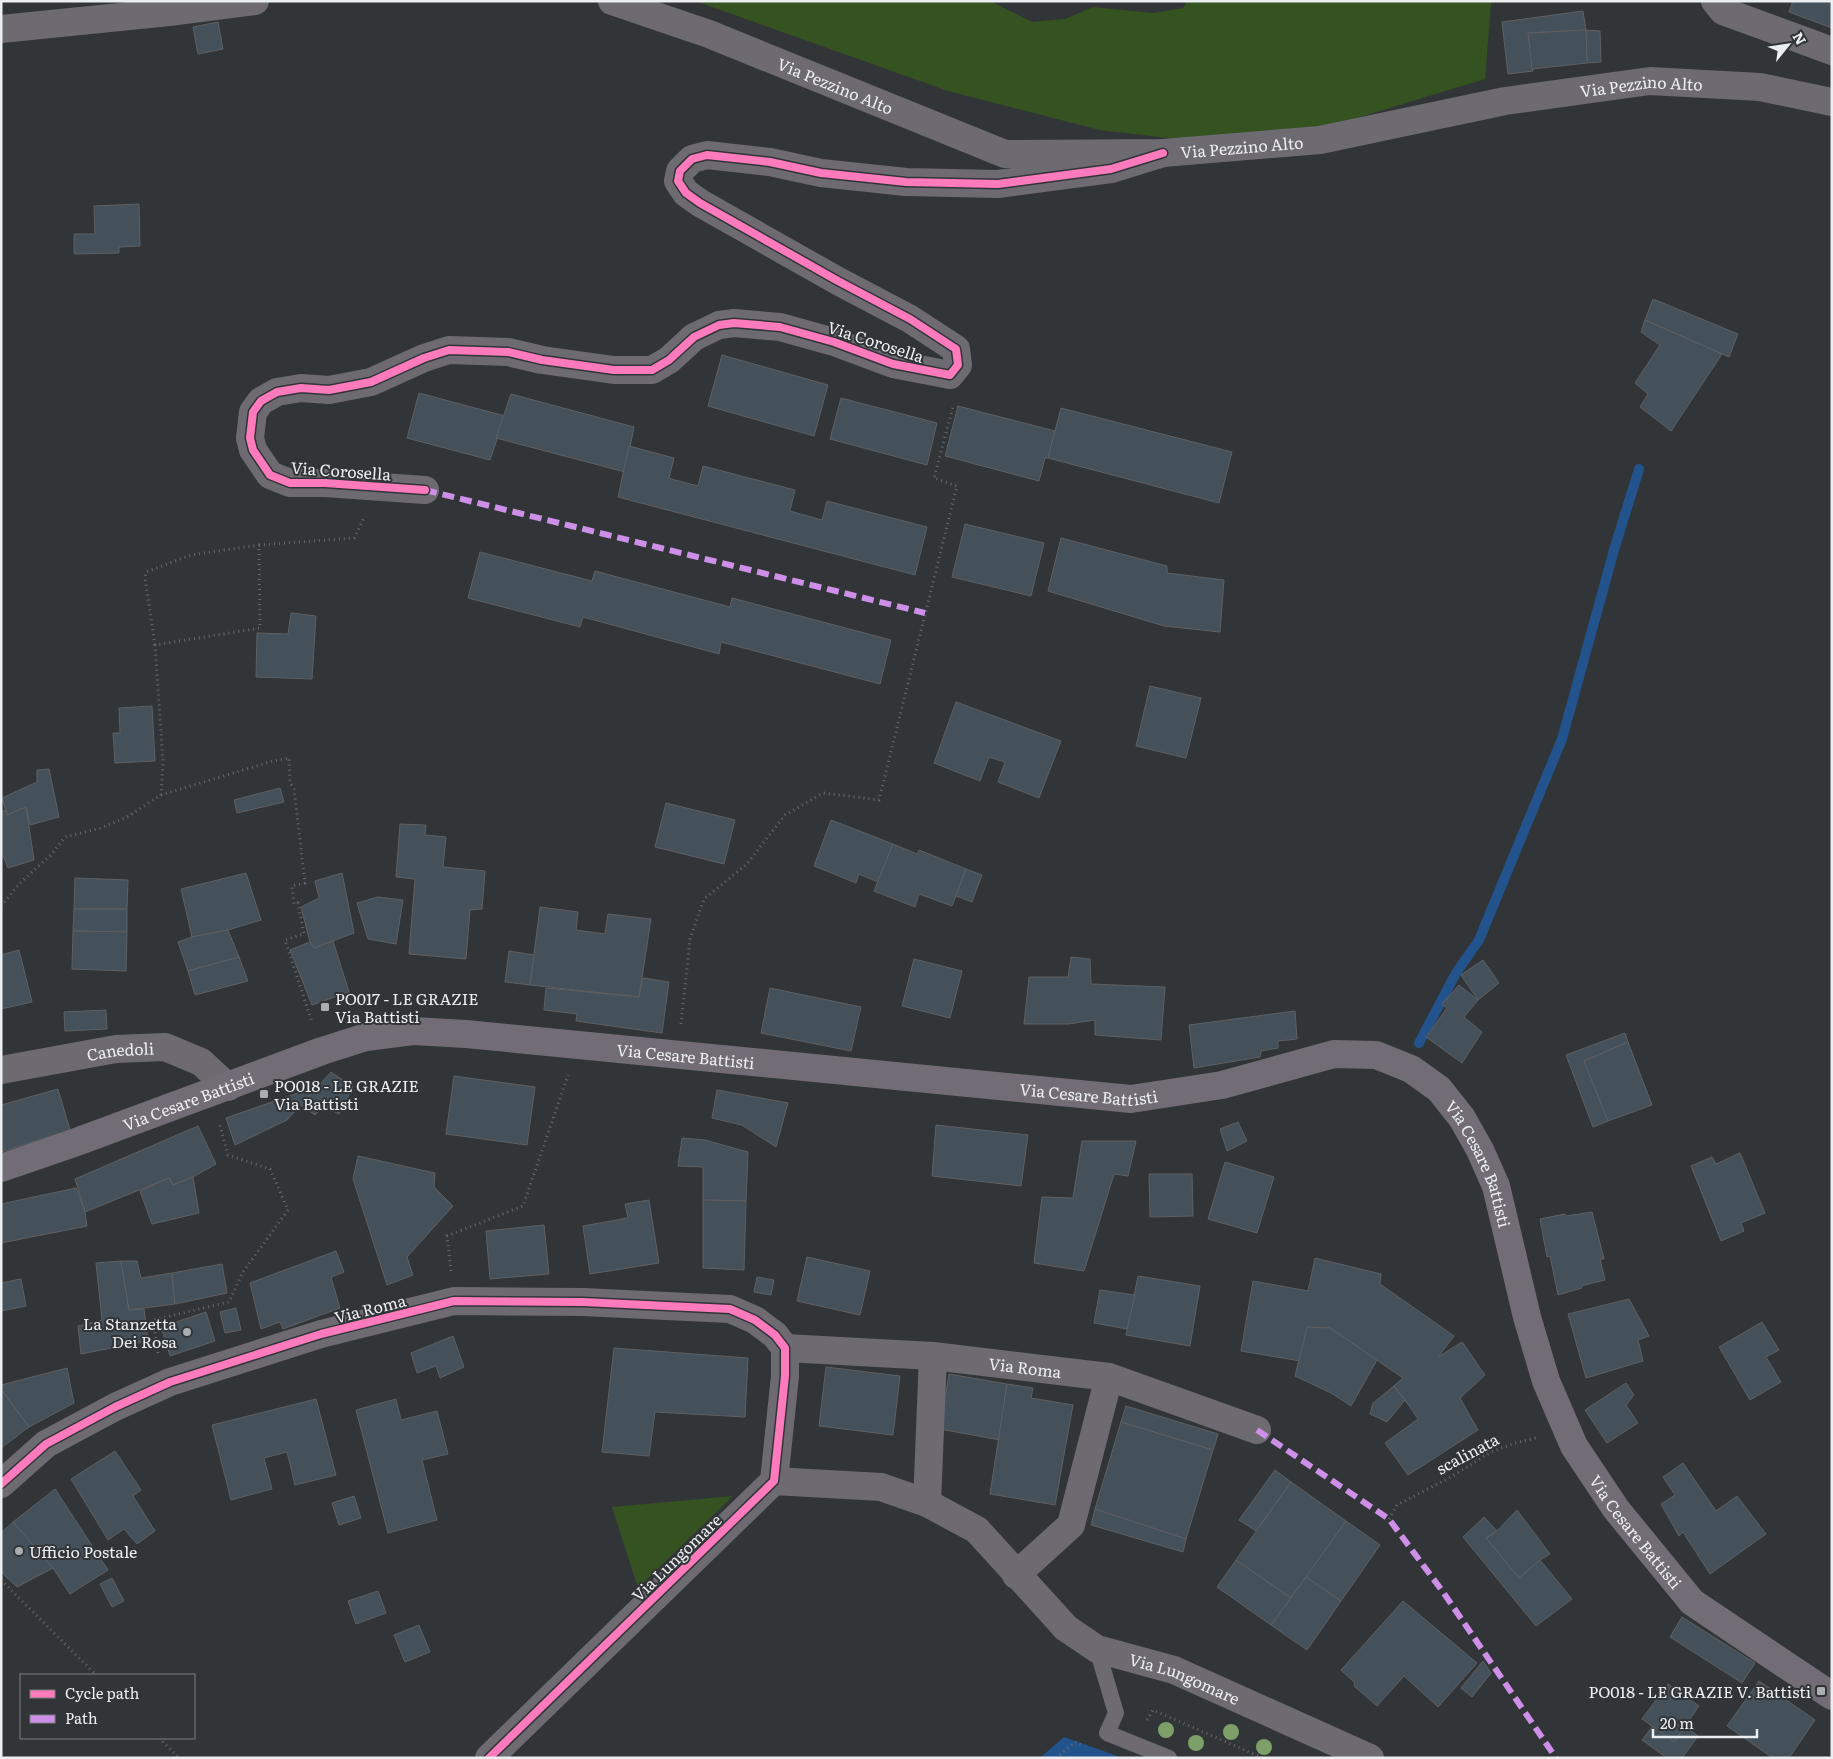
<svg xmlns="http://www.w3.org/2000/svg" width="1833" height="1759" font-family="Literata,serif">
  <rect width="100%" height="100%" fill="#323537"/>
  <g fill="#355221">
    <polygon points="695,1 990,1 1032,22 1065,19 1093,7 1153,13 1183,8 1187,1 1496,1 1491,4 1485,79 1337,124 1201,142 1100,130 948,91"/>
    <polygon points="733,1496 638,1588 612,1507"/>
  </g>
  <polygon fill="#23538d" points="1064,1737 1123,1758 1040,1758"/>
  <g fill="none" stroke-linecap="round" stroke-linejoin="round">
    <polyline stroke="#23538d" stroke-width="10" points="1419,1043 1456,973 1479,940 1562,739 1614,550 1639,469"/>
  </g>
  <g fill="#44505a" stroke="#5f6062">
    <polygon points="1793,1 1832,1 1832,28 1789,12"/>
    <polygon points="1583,11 1586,30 1528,33 1533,71 1508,74 1502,22"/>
    <polygon points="218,22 223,49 198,54 193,27"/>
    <polygon points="1586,30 1600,31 1601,62 1587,63"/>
    <polygon points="1586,30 1587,63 1532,69 1528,33"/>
    <polygon points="139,204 140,246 119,247 119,253 74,254 74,234 95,234 94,206"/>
    <polygon points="1653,299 1738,334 1729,357 1645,320"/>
    <polygon points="1645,320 1722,354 1671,431 1640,407 1648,394 1635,383 1660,345 1641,332"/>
    <polygon points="722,355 828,385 814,436 708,406"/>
    <polygon points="419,393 505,416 490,460 407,438"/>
    <polygon points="511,394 634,427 625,472 496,438"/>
    <polygon points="841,398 937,423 927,465 830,439"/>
    <polygon points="958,406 1055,431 1048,458 1045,458 1039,481 945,456"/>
    <polygon points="1061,408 1232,452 1219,503 1048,458"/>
    <polygon points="629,446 674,458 669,478 675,480 698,486 703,466 795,490 790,511 822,520 827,501 927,527 915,575 618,497"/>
    <polygon points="965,524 1044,543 1031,596 952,577"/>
    <polygon points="1061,538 1167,566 1167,573 1224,580 1220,632 1164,626 1048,591"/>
    <polygon points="480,552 592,581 595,571 730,607 732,598 891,640 880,684 721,642 719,654 583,617 580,627 468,598"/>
    <polygon points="291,613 316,616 312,679 256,677 257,633 288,634"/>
    <polygon points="1150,686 1201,698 1186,758 1136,746"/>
    <polygon points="956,702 1061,741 1039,798 998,782 1005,762 989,757 980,781 934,763"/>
    <polygon points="152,706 155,761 115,763 113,733 120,733 119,708"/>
    <polygon points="49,769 59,817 30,825 26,807 7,815 2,798 37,782 37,770"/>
    <polygon points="280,788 284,802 237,813 234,800"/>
    <polygon points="666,803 735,820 724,864 655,847"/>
    <polygon points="26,807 34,860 8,868 1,850 1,812 5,810 7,815"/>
    <polygon points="831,820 893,844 878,882 859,874 856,883 814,866"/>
    <polygon points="400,824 426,825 425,835 446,837 443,867 485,871 482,909 470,910 466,959 409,954 415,879 396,877"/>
    <polygon points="893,844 917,854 919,850 966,869 952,906 919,894 915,907 874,891"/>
    <polygon points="966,869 982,875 972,902 956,896"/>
    <polygon points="246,873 261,920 228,930 192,937 181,889"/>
    <polygon points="342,873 354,933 314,948 310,942 301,907 319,898 315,881"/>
    <polygon points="75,878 128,880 127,909 74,909"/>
    <polygon points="378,897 403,900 396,944 368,939 357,903"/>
    <polygon points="540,907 578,912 576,930 605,934 608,914 651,919 639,997 530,985"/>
    <polygon points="74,909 127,909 127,932 73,931"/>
    <polygon points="228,930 239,957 188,971 178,942 192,937"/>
    <polygon points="73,931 127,932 126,971 72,969"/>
    <polygon points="333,941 349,992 312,1005 290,950 310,942 314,948"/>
    <polygon points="19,950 32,1002 1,1009 1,955"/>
    <polygon points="509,951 534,955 530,985 505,982"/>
    <polygon points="239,957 248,981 195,995 188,971"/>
    <polygon points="1071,957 1090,959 1091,984 1165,987 1161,1040 1095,1035 1095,1020 1068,1024 1024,1024 1029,977 1068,977"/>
    <polygon points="914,959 962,971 950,1018 902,1006"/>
    <polygon points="1483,960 1499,983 1478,1000 1461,975"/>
    <polygon points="643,978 669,982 662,1033 576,1021 577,1014 544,1010 546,988 639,997"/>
    <polygon points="1459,985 1478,1000 1464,1017 1482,1032 1462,1063 1426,1037 1447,1008 1442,1004"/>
    <polygon points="770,988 861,1007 851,1051 761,1033"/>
    <polygon points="106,1010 107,1029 65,1031 64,1012"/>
    <polygon points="1295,1011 1297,1039 1278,1041 1278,1048 1261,1051 1260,1057 1194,1068 1189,1025"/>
    <polygon points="1625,1033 1628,1042 1584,1061 1608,1121 1593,1127 1566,1055"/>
    <polygon points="1628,1042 1652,1105 1608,1121 1584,1061"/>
    <polygon points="331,1072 353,1087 339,1114 324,1106 315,1115 301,1105"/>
    <polygon points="454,1076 535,1087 527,1145 446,1134"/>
    <polygon points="318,1086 287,1120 235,1145 226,1118"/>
    <polygon points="58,1089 70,1130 1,1152 1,1105"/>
    <polygon points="717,1090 788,1103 776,1147 742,1125 712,1118"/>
    <polygon points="1238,1122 1247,1141 1227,1151 1220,1129"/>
    <polygon points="936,1125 1028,1135 1021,1186 932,1176"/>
    <polygon points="198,1126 216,1164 193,1177 173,1185 169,1178 85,1212 75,1179"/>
    <polygon points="682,1138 705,1140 748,1152 746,1201 703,1200 703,1167 678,1166"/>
    <polygon points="1082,1141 1136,1141 1128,1176 1114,1174 1084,1271 1034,1263 1042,1197 1073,1198"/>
    <polygon points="1740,1153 1765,1213 1741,1223 1744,1231 1721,1241 1691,1166 1712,1157 1716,1164"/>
    <polygon points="358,1156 435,1173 434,1187 453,1206 407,1257 413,1275 387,1285 353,1179"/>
    <polygon points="1225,1162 1274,1177 1257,1233 1208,1219"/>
    <polygon points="1149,1174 1192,1174 1193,1216 1150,1217"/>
    <polygon points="193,1177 199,1213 152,1224 140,1191 169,1178 173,1185"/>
    <polygon points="76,1188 85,1212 87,1226 1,1243 1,1204"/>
    <polygon points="649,1200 659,1263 590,1274 583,1226 628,1218 625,1204"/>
    <polygon points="703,1200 746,1201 744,1270 703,1268"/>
    <polygon points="1592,1212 1604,1259 1600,1259 1605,1280 1581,1286 1582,1288 1558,1295 1550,1256 1547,1257 1540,1219 1565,1214 1566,1216"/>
    <polygon points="544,1225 549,1274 490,1279 486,1231"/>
    <polygon points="336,1251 344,1272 331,1277 340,1308 283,1329 280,1322 261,1329 250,1283"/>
    <polygon points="807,1257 870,1271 860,1315 797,1301"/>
    <polygon points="1315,1258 1381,1274 1380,1284 1454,1336 1438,1357 1462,1342 1485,1375 1460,1398 1478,1430 1408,1475 1385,1443 1418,1419 1405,1400 1394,1386 1403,1378 1330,1328 1307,1327 1300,1361 1241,1351 1253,1281 1308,1291"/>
    <polygon points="121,1261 129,1310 144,1309 148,1341 81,1354 78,1326 102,1320 96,1263"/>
    <polygon points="121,1261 137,1261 141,1278 172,1273 175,1304 129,1310"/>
    <polygon points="222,1264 227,1293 175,1304 172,1273"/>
    <polygon points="1138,1276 1200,1286 1190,1346 1126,1335"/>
    <polygon points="757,1277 774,1280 771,1295 754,1292"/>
    <polygon points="21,1279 26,1306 1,1311 1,1283"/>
    <polygon points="1100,1290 1135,1295 1127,1329 1094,1323"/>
    <polygon points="1629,1299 1649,1336 1638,1340 1643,1361 1586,1378 1568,1314"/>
    <polygon points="236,1308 241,1330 225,1333 220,1312"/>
    <polygon points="206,1312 215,1341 170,1356 161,1327"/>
    <polygon points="1762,1322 1779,1350 1766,1357 1781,1382 1750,1400 1719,1347"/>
    <polygon points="1307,1327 1330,1328 1377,1360 1351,1406 1331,1393 1295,1376"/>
    <polygon points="453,1336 464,1367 440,1378 436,1366 417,1373 411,1353"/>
    <polygon points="614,1348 748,1358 745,1417 655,1412 649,1456 602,1452"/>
    <polygon points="826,1367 900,1376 893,1435 819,1426"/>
    <polygon points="67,1368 74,1403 29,1427 1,1389 1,1385"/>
    <polygon points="949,1374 1007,1384 1000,1440 940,1429"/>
    <polygon points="1626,1383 1634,1395 1626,1405 1638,1423 1607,1443 1585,1410"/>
    <polygon points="1007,1384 1033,1388 1031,1398 1073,1405 1055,1505 990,1494"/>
    <polygon points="1394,1386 1405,1400 1387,1422 1370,1414 1373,1403"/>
    <polygon points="1,1389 29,1427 1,1448"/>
    <polygon points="316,1399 336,1475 295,1485 287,1452 264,1458 272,1489 231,1500 212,1425"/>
    <polygon points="396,1399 401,1420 437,1411 448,1454 422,1460 437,1520 388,1533 356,1410"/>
    <polygon points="1126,1406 1218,1434 1213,1450 1121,1422"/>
    <polygon points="1121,1422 1213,1450 1186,1539 1095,1509"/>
    <polygon points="115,1451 141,1490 133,1496 155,1531 137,1544 124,1529 108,1540 71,1479"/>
    <polygon points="1683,1463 1716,1511 1737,1496 1766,1534 1710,1574 1683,1532 1679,1536 1661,1504 1675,1495 1663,1477"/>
    <polygon points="1275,1470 1291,1482 1256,1531 1239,1520"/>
    <polygon points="1291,1482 1346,1521 1291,1598 1236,1560"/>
    <polygon points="55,1489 108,1570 70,1594 53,1568 13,1522"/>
    <polygon points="354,1496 361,1518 339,1525 332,1503"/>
    <polygon points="1095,1509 1186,1539 1183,1552 1091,1525"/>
    <polygon points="1517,1510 1550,1554 1540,1560 1519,1578 1486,1538 1497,1531"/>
    <polygon points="1484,1517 1497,1531 1486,1538 1519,1578 1540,1560 1572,1599 1536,1626 1463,1537"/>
    <polygon points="1346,1521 1380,1545 1341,1601 1306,1577"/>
    <polygon points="13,1522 53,1568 17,1587 1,1572 1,1533"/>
    <polygon points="1236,1560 1291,1598 1271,1625 1217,1587"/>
    <polygon points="1306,1577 1341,1601 1307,1650 1271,1625"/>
    <polygon points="112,1578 124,1601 112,1607 100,1584"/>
    <polygon points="378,1591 386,1613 356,1624 348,1601"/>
    <polygon points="1403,1601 1477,1663 1438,1707 1404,1676 1377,1706 1354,1686 1355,1683 1341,1670"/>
    <polygon points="1682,1617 1755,1663 1742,1683 1670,1637"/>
    <polygon points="419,1625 430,1652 405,1662 394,1635"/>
    <polygon points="1483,1661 1491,1673 1472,1697 1461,1688"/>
    <polygon points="1759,1681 1815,1720 1789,1758 1773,1758 1727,1726"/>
    <polygon points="1668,1684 1699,1706 1674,1742 1642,1719"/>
    <polygon points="1653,1726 1674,1742 1685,1726 1698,1736 1682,1758 1667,1758 1642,1740"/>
  </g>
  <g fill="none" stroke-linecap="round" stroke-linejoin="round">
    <g stroke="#6a696e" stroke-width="3" stroke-dasharray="1 4" stroke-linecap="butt">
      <polyline points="155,645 145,578 146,572 191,555 259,545"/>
      <polyline points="161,795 273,761 289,758 290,782 294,789 305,883 292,886 294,904 298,903 304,934 285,940 312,1022"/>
      <polyline points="1,906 19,884 52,854 65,837 101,828 127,817 161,795 163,762 155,645 260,628 259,545 354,538 364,518"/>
      <polyline points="681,1024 690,939 704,899 746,865 785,815 823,793 879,800 957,486 934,478 953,407"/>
      <polyline points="451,1271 447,1236 523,1206 568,1075"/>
      <polyline points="158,1353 153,1320 229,1302 243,1272 288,1210 270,1169 228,1155 219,1122"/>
      <polyline points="1389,1519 1397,1505 1451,1477 1491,1452 1515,1443 1536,1438"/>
      <polyline points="1,1580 96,1675"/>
      <polyline points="1147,1720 1153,1710 1263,1758"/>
      <polyline points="159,1738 179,1758"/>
      <polyline points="1056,1758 1075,1742 1084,1746"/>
    </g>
    <polyline stroke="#6e6a72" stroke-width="16" points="1097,1649 1116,1713 1107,1733 1169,1758"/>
    <g stroke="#6e6a72" stroke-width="28">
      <path id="s1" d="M612 1 709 34 1005 154 1163 153 1320 140 1505 101 1650 81 1760 87 1832 102"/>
      <polyline points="1715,1 1723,11 1832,51"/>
      <polyline points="1,29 169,12 255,1"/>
      <polyline points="425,490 325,483 290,483 270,475 253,450 250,438 253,412 261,401 277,392 301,388 329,390 371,382 424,358 449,350 508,352 542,360 614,370 652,370 669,360 694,337 719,325 734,323 780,327 834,342 893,364 950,375 958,365 956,349 910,319 838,281 700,203 686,193 678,181 680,171 692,159 707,155 770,162 821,173 906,182 998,184 1111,169 1163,153"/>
      <path id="s2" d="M1 1070 116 1049 165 1047 201 1062 228 1087"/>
      <path id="s3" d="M785 1348 933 1356 1109 1377 1257 1430"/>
      <path id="s4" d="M774 1481 881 1487 927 1503 977 1530 1066 1628 1097 1649 1174 1670 1370 1758"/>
      <polyline points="1,1484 46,1444 115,1407 170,1382 321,1334 454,1301 583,1302 730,1309 755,1320 775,1335 785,1348 785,1376 774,1481 489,1758"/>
      <polyline points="927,1503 933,1356"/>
      <polyline points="1016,1575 1071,1525 1109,1377"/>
    </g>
    <path stroke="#716c75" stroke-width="28" id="s5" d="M1 1168 71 1144 322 1051 366 1037 413 1031 466 1034 1131 1099 1222 1085 1334 1054 1376 1055 1411 1069 1439 1089 1462 1118 1480 1150 1496 1186 1527 1317 1546 1381 1574 1446 1616 1509 1692 1602 1832 1696"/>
    <g stroke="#ce8fe9" stroke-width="6" stroke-dasharray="12 6" stroke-linecap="butt">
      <polyline points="425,490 925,613"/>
      <polyline points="1257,1430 1389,1519 1443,1592 1556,1758"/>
    </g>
    <g stroke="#313538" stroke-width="11">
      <g id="cycleway">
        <polyline points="425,490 325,483 290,483 270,475 253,450 250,438 253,412 261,401 277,392 301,388 329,390 371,382 424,358 449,350 508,352 542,360 614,370 652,370 669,360 694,337 719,325 734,323 780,327 834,342 893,364 950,375 958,365 956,349 910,319 838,281 700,203 686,193 678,181 680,171 692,159 707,155 770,162 821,173 906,182 998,184 1111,169 1163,153"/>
        <polyline points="1,1484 46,1444 115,1407 170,1382 321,1334 454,1301 583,1302 730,1309 755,1320 775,1335 785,1348 785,1376 774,1481 489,1758"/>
      </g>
    </g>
    <use href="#cycleway" stroke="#fd7abc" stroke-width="8"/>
  </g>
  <g fill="#7ca067">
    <circle cx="1166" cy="1730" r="8"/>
    <circle cx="1231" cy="1732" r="8"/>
    <circle cx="1196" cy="1743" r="8"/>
    <circle cx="1264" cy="1747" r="8"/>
  </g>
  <g fill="#abaeb0" stroke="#313538" stroke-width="2">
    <rect x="320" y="1002" width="10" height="10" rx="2.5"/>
    <rect x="259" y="1089" width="10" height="10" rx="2.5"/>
    <circle cx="187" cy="1332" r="5"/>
    <circle cx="19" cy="1551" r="5"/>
    <rect x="1816" y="1686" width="10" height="10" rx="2.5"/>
  </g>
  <g text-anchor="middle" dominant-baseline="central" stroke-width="4" stroke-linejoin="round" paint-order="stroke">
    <g font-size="16" fill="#eceff1" stroke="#313538">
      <text stroke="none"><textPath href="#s1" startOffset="239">Via Pezzino Alto</textPath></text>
      <text stroke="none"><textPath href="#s1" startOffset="1064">Via Pezzino Alto</textPath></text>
      <text stroke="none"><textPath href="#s1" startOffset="659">Via Pezzino Alto</textPath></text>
      <text transform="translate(876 341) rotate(18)">Via Corosella</text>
      <text transform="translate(341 470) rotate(4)">Via Corosella</text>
      <text stroke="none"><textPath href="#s2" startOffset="121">Canedoli</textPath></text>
      <text stroke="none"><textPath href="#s5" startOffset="709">Via Cesare Battisti</textPath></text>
      <text stroke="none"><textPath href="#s5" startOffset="1114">Via Cesare Battisti</textPath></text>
      <text stroke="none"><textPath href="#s5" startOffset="199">Via Cesare Battisti</textPath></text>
      <text stroke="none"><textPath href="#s5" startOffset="1565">Via Cesare Battisti</textPath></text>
      <text transform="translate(370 1308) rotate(-14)">Via Roma</text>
      <text stroke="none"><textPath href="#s3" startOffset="241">Via Roma</textPath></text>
      <text transform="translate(1467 1453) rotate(-28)">scalinata</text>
      <text stroke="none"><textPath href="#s5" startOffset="1970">Via Cesare Battisti</textPath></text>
      <text transform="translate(676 1557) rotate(-44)">Via Lungomare</text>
      <text stroke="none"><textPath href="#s4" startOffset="475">Via Lungomare</textPath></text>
    </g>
    <g font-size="16" fill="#eceff1" stroke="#313538" text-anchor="start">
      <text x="335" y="998">PO017 - LE GRAZIE<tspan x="335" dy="18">Via Battisti</tspan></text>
      <text x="274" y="1085">PO018 - LE GRAZIE<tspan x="274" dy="18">Via Battisti</tspan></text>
      <text x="177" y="1323" text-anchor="end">La Stanzetta<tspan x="177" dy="18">Dei Rosa</tspan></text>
      <text x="29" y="1551">Ufficio Postale</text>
      <text x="1811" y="1691" text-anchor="end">PO018 - LE GRAZIE V. Battisti</text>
    </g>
  </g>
  <rect width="1833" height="1759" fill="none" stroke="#eceff1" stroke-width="5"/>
  <rect x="20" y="1674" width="175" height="65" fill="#313538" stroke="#7c7f82"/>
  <rect x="30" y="1690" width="25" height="8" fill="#fd7abc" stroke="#7c7f82"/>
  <text x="65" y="1699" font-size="15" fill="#eceff1">Cycle path</text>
  <rect x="30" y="1715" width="25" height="8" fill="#ce8fe9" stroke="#7c7f82"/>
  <text x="65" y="1724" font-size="15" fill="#eceff1">Path</text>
  <g transform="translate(1788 45) rotate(60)" stroke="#313538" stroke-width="4" paint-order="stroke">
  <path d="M0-4L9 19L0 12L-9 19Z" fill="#eceff1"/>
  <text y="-8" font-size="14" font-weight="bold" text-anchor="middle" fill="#eceff1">N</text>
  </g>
  <path d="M1653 1729v8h104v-8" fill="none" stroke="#eceff1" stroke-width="2.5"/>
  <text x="1660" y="1729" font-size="15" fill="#eceff1" stroke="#313538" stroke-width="4" paint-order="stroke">20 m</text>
</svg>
